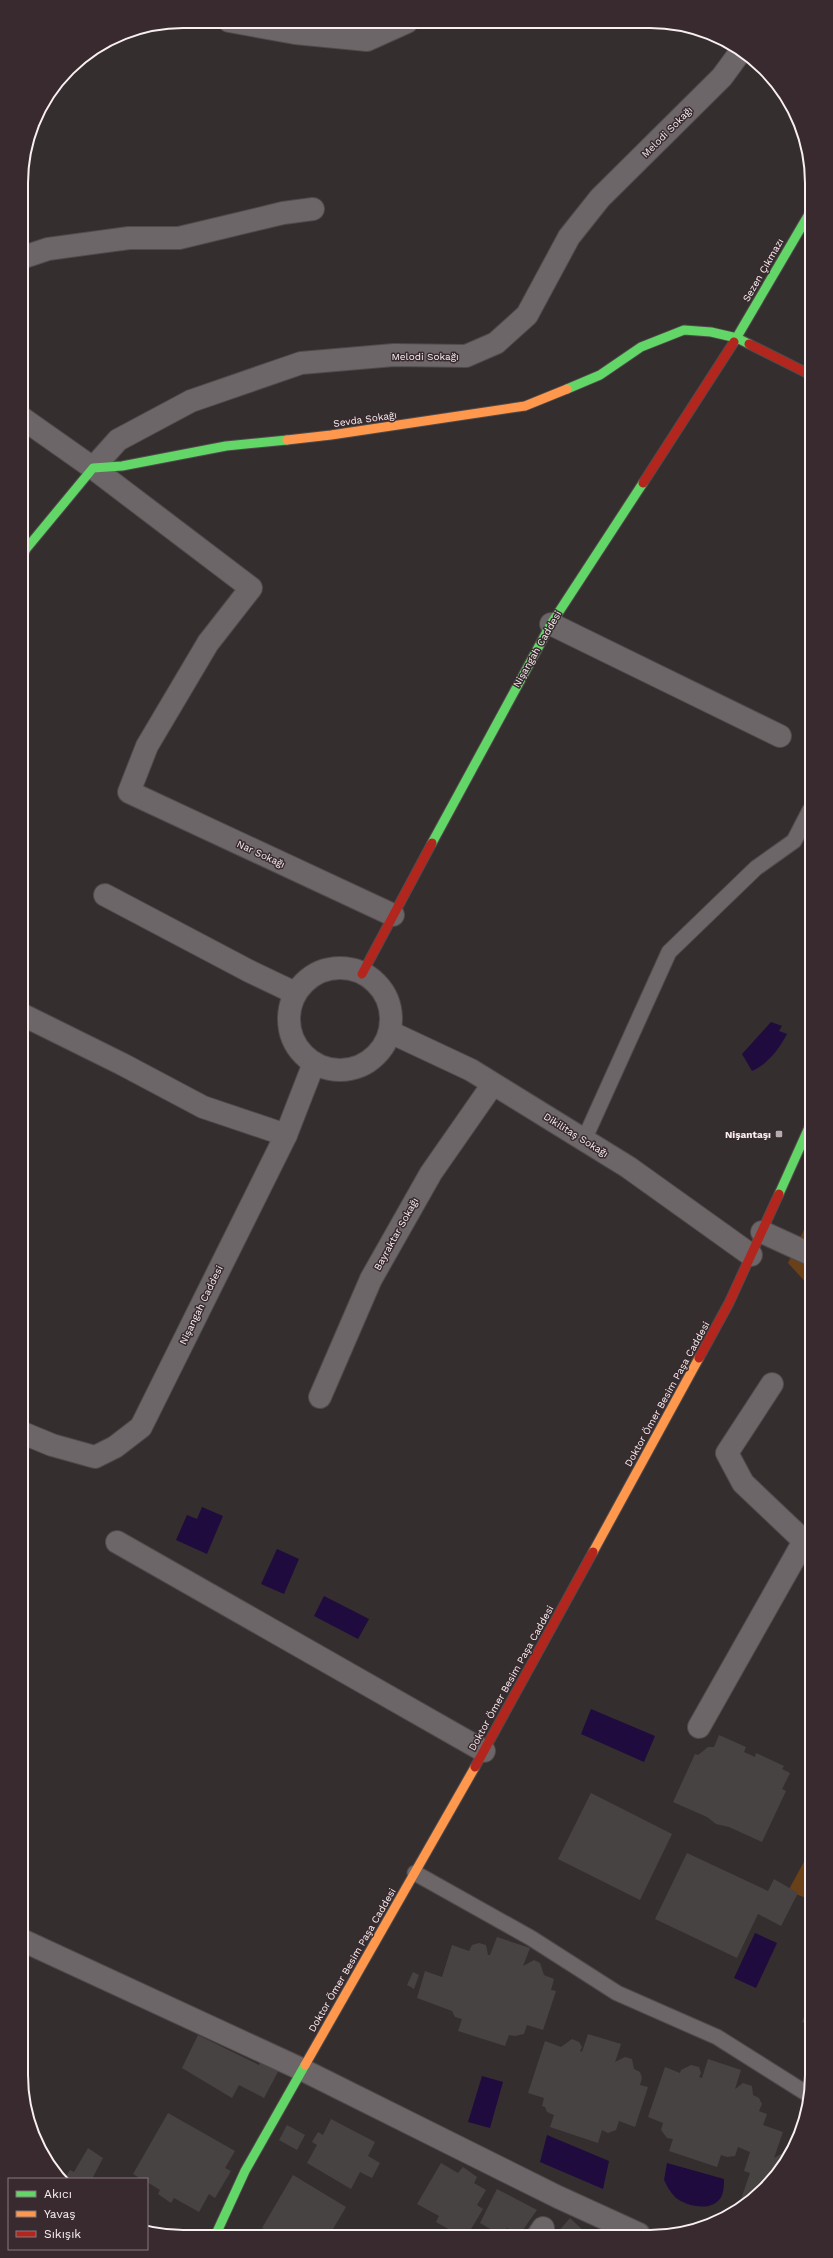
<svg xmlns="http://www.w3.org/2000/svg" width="833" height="2258" font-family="'Work Sans',sans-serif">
  <rect width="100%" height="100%" fill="#342e2f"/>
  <g fill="#694017">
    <polygon points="810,1217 810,1287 788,1263"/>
    <polygon points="811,1849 811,1900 788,1891"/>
  </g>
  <g fill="#1f0b3d">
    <path d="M771 1022 782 1026 779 1031 787 1034C779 1049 768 1064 752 1071L742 1054Z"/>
    <polygon points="202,1507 223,1516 207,1554 176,1540 187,1515 197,1519"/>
    <polygon points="277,1549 299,1559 284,1594 261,1584"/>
    <polygon points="324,1596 369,1619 358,1639 314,1616"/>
    <polygon points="591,1709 655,1736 644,1762 581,1734"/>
    <polygon points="755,1933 777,1943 756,1988 734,1978"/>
    <polygon points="482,2076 503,2082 490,2128 468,2122"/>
    <polygon points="547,2135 609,2161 603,2189 540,2162"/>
    <path d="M667 2163 724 2179C724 2184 724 2190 722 2195 715 2213 686 2207 675 2197 670 2192 667 2186 664 2180Z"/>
  </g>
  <g fill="#484343">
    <polygon points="719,1735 746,1747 744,1752 755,1757 756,1753 784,1766 782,1769 790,1773 782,1789 786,1791 762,1842 729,1827 716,1824 707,1817 673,1802 695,1754 698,1755 708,1747 714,1747"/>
    <polygon points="591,1793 672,1834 640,1900 558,1859"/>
    <polygon points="687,1853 768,1891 774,1879 798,1893 781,1926 758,1914 737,1958 655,1919"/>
    <polygon points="497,1937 530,1948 523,1966 534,1960 540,1963 544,1975 554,1979 551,1990 556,1991 543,2030 527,2025 524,2034 515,2036 509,2035 505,2046 458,2031 462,2019 455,2017 452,2011 417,1998 425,1971 442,1977 452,1945 469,1951 472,1945 479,1943 486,1945 488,1955 490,1955"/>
    <polygon points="413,1972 419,1975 414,1989 407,1985"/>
    <polygon points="811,1998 812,1999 812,2026 802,2022"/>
    <polygon points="588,2034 621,2044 615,2062 625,2057 632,2059 634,2069 640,2072 642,2078 640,2085 648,2087 635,2127 619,2121 616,2130 608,2133 602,2130 598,2143 550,2127 554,2115 547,2112 545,2107 542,2106 544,2098 528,2093 545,2041 561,2047 572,2039 579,2042 582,2047 580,2051 582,2052"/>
    <polygon points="198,2035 259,2065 261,2060 280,2068 264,2098 239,2085 232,2098 182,2068"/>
    <polygon points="708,2059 741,2070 735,2089 743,2083 752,2086 753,2095 759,2098 762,2104 759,2111 767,2114 763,2125 783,2132 774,2158 783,2153 789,2154 772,2182 742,2206 739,2205 750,2173 744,2171 750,2152 738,2147 735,2156 727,2157 721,2155 717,2167 669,2151 673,2139 667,2138 661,2130 663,2123 648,2117 665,2067 680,2073 681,2070 691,2065 699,2067 701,2073 699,2077 702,2078"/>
    <polygon points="168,2113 235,2151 225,2168 231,2171 215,2198 209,2194 199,2212 174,2198 171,2203 158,2194 160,2190 147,2182 147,2179 141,2179 133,2174"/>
    <polygon points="331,2119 375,2142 368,2156 380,2163 372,2178 360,2172 351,2189 307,2163 317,2145 312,2142 318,2132 323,2135"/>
    <polygon points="287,2125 305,2135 297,2150 279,2140"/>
    <polygon points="88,2148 103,2158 92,2179 64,2179 70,2170 74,2172"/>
    <polygon points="441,2163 458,2173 463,2167 477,2177 474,2183 486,2190 477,2205 483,2209 468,2234 457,2234 436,2222 439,2216 417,2204"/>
    <polygon points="293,2175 346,2207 330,2234 273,2234 262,2228"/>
    <polygon points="497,2189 537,2210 520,2234 507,2228 503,2234 499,2234 480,2223"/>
    <polygon points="570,2218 587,2234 556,2234"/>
  </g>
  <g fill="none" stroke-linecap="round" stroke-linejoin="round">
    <g stroke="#504a4b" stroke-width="17">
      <g id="lane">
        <polyline points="584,1140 669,952 756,868 794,841 810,810"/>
        <polyline points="415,1873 531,1938 617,1993 717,2037 809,2095"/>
      </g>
    </g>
    <g stroke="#504a4b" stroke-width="24">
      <g id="street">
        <polyline points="229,21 295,33 367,40 407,22"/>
        <polyline points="21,258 48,249 129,238 179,238 283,213 313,209"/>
        <polyline points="22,418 93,468 251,588 208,643 147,746 129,792 393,915"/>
        <polyline points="93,468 118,440 191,401 301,363 394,355 466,356 496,343 527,315 569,237 600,198 722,77 741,51"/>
        <polyline points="551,624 780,736"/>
        <polyline points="105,895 249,971 295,993"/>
        <circle cx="340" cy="1019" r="51"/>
        <polyline points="23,1015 122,1064 203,1107 286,1135"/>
        <polyline points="390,1032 471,1070 628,1167 751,1255"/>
        <polyline points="762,1232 810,1254"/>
        <polyline points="772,1384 727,1453 743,1483 804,1541 811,1544"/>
        <polyline points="320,1397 371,1279 431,1173 493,1084"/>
        <polyline points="23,1433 52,1445 95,1457 115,1447 141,1427 286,1135 314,1063"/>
        <polyline points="117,1542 484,1751"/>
        <polyline points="699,1727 804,1541 811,1534"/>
        <polyline points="24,1941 303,2070 558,2197 639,2234"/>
        <polyline points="539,2234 543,2228"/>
      </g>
    </g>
    <g stroke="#504a4b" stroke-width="11">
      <g id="fast">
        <polyline points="734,342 809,214"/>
        <polyline points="567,389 600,375 641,347 684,330 711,332 737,338 749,344"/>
        <polyline points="22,557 26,549 93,468 122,466 226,446 287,440"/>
        <polyline points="432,843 551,624 643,483"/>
        <polyline points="779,1194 810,1125"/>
        <polyline points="216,2234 245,2171 305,2065"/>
      </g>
    </g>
    <g stroke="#504a4b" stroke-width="11">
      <g id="slow">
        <polyline points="287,440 331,435 525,406 567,389"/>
        <polyline points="593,1552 699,1358"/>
        <polyline points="305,2065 475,1767"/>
      </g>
    </g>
    <g stroke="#504a4b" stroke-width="11">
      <g id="jam">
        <polyline points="749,344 809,374"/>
        <polyline points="643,483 734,342"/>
        <polyline points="362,974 432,843"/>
        <polyline points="699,1358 729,1303 779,1194"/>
        <polyline points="475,1767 593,1552"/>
      </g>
    </g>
    <use href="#lane" stroke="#6c6668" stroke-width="15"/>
    <use href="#street" stroke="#6c6668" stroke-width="22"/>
    <use href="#fast" stroke="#63d668" stroke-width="9"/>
    <use href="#slow" stroke="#ff974d" stroke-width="9"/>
    <use href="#jam" stroke="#b3261e" stroke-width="9"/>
  </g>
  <rect fill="#b3abad" stroke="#382a2e" stroke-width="1.5" x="775" y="1130" width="8" height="8" rx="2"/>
  <g text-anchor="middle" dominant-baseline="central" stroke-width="3" stroke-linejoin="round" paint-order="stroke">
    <g font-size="10" fill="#f8eff1" stroke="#382a2e">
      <text transform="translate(667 132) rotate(-45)">Melodi Sokağı</text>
      <text transform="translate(763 270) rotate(-60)">Sezen Çıkmazı</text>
      <text x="425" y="356">Melodi Sokağı</text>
      <text transform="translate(365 419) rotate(-8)">Sevda Sokaḡı</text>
      <text transform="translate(537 649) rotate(-60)">Nişangah Caddesi</text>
      <text transform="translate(261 854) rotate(25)">Nar Sokağı</text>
      <text transform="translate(576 1135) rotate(32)">Dikilitaş Sokağı</text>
      <text transform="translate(396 1234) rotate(-61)">Bayraktar Sokağı</text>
      <text transform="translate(201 1305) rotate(-64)">Nişangah Caddesi</text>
      <text transform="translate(667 1394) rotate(-61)">Doktor Ömer Besim Paşa Caddesi</text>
      <text transform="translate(511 1678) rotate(-61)">Doktor Ömer Besim Paşa Caddesi</text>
      <text transform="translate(352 1960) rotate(-60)">Doktor Ömer Besim Paşa Caddesi</text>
    </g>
    <g font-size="10" font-weight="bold" fill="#f8eff1" stroke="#382a2e" text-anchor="end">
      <text x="771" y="1134">Nişantaşı</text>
    </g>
  </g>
  <path d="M0 0H833V2258H0ZM183 28H650A155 155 0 0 1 805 183V2075A155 155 0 0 1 650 2230H183A155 155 0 0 1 28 2075V183A155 155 0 0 1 183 28Z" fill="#382a2e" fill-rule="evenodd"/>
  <path fill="none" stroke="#f8eff1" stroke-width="2" d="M183 28H650A155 155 0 0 1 805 183V2075A155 155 0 0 1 650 2230H183A155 155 0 0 1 28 2075V183A155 155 0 0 1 183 28Z"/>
  <rect x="8" y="2178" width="140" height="72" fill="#382a2e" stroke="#85797c"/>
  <rect x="16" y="2191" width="20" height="6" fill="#63d668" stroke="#85797c"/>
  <text x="44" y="2198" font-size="12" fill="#f8eff1">Akıcı</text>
  <rect x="16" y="2211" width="20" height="6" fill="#ff974d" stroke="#85797c"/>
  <text x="44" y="2218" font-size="12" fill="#f8eff1">Yavaş</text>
  <rect x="16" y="2231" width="20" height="6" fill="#b3261e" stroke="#85797c"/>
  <text x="44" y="2238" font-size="12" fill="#f8eff1">Sıkışık</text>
</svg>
